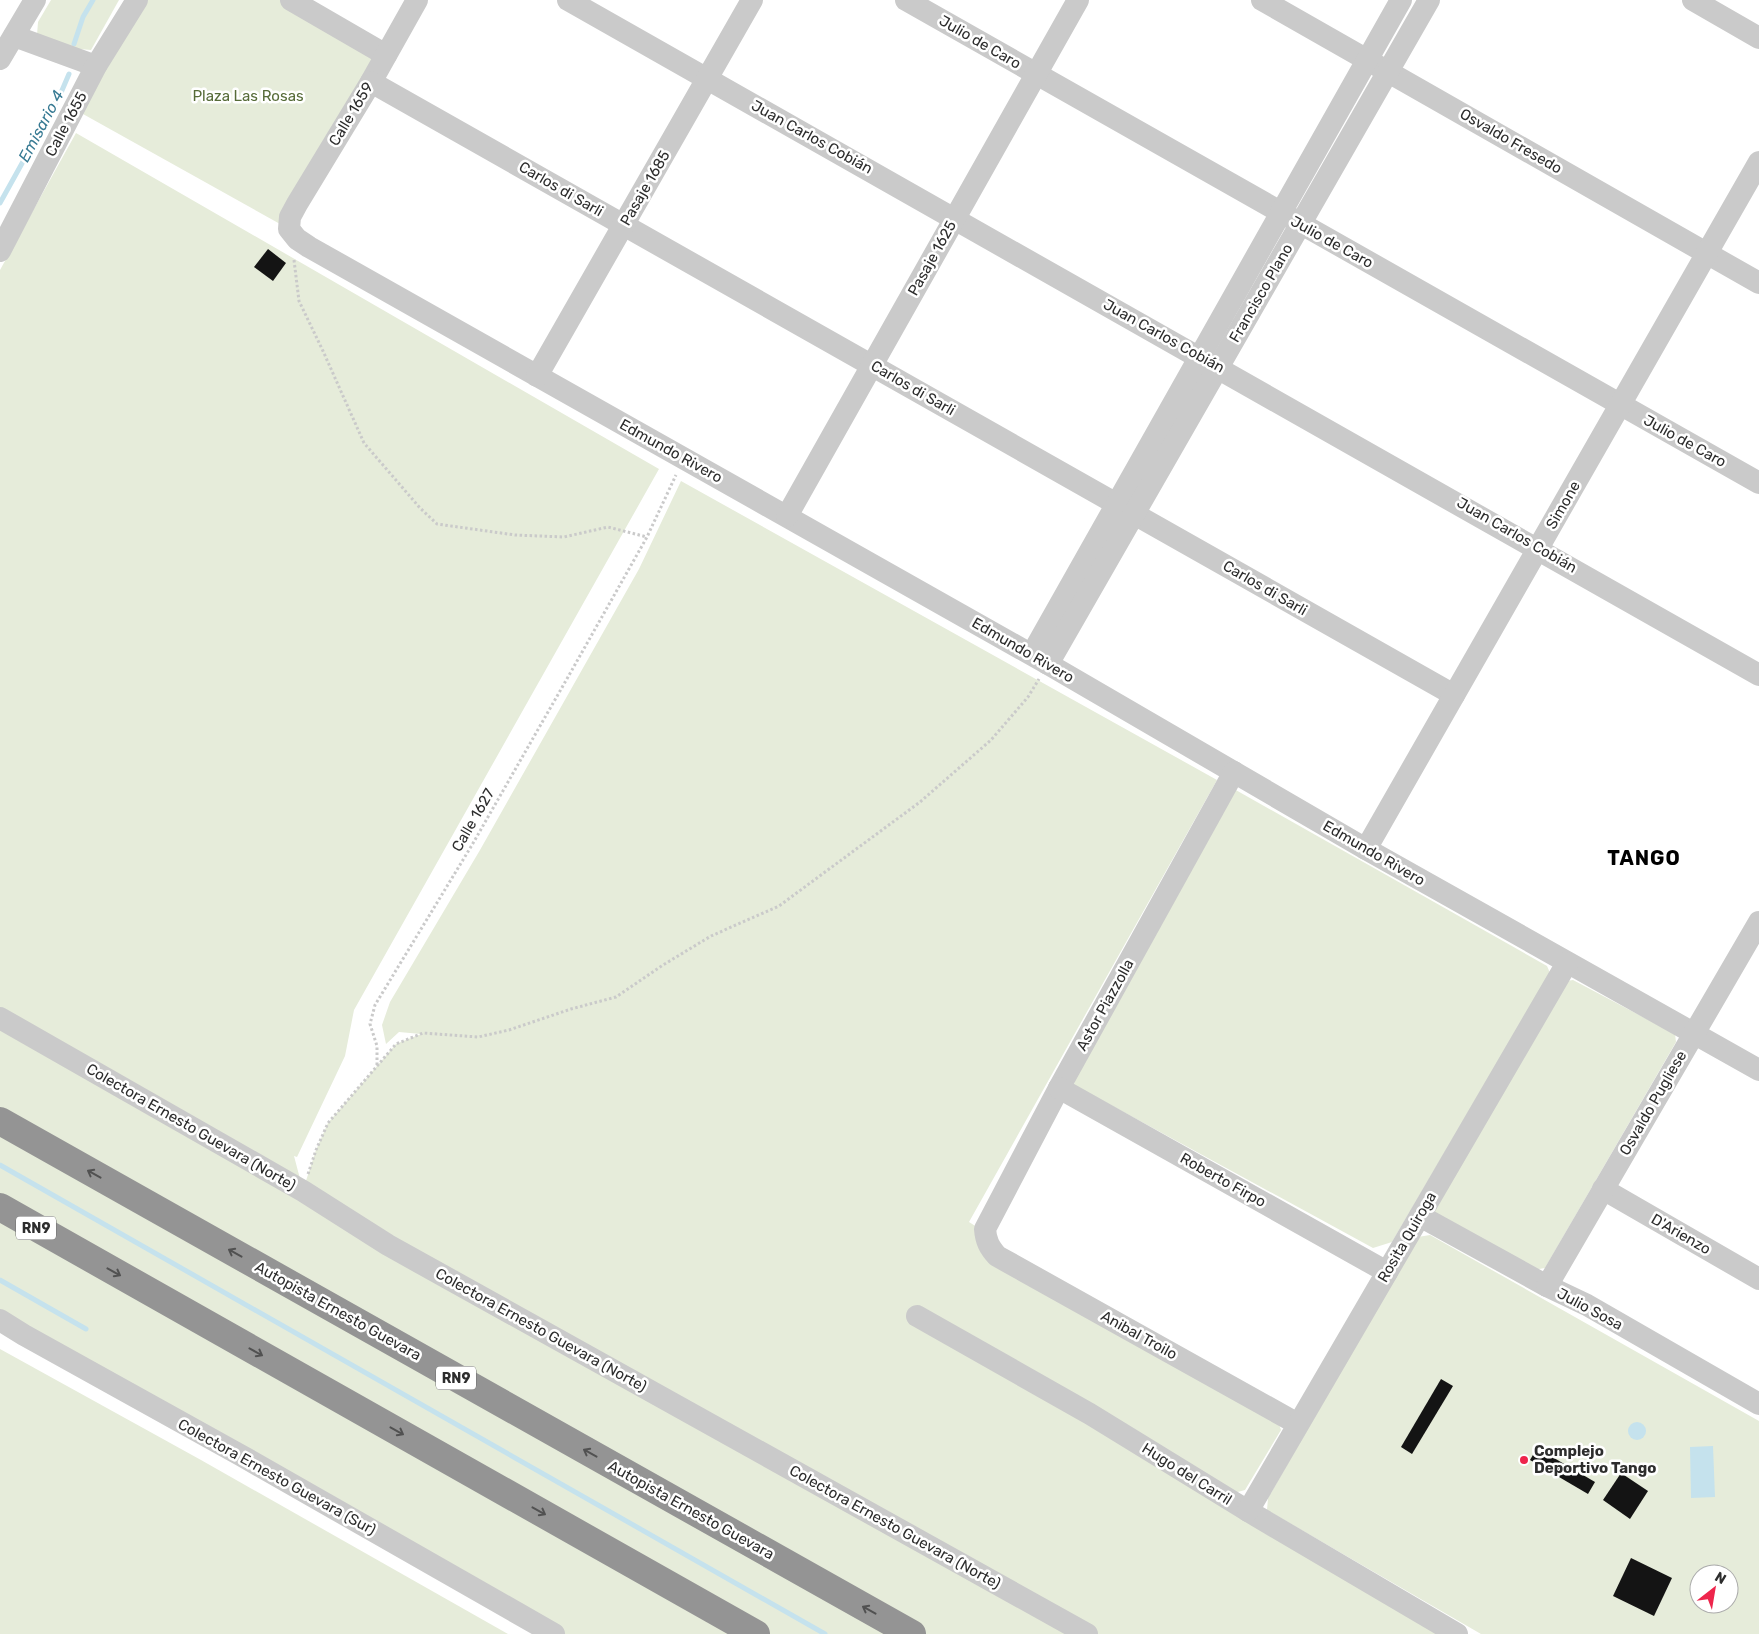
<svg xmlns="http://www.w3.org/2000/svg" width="1759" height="1634" font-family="Rubik,sans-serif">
  <rect width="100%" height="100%" fill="#fff"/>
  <g fill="#e6ecda" fill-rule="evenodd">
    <polygon points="51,0 119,0 91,50 68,48 37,35 38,22"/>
    <polygon points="137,0 291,0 386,55 289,229 74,109"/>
    <polygon points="76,133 659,469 354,1010 345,1056 297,1157 294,1156 303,1190 316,1150 328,1123 396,1044 421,1034 399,1032 386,1044 382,1025 390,1002 480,850 639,569 681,481 1217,780 969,1222 980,1229 980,1243 1278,1421 1281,1430 1245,1490 1234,1493 1457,1634 554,1634 0,1320 0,270"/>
    <polygon points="1234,789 1547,966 1550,973 1392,1242 1373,1248 1074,1085 1075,1072"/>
    <polygon points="1573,980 1675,1034 1676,1042 1545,1268 1533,1270 1433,1213 1567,981"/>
    <path d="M1430 1235 1759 1421V1634H1481L1267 1510 1268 1498 1418 1237ZM1699 1574H1729V1604H1699Z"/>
    <polygon points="0,1349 201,1460 508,1634 0,1634"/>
  </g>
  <g fill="#c5e2ed">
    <circle cx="1637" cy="1431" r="9"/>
    <polygon points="1713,1446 1715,1497 1691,1498 1690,1447"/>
  </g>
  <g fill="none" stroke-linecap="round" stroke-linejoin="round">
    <g stroke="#c5e2ed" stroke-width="5">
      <polyline points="74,44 83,17 93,0"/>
      <polyline points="0,203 60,95 69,74"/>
      <polyline points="0,1165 825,1634"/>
      <polyline points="0,1280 86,1329"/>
    </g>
  </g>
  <g fill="#141414">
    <polygon points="268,249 286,263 273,281 254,267"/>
    <polygon points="1441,1379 1453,1386 1412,1454 1401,1447"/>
    <polygon points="1537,1448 1595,1482 1588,1494 1530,1460"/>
    <polygon points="1621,1473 1648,1491 1630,1519 1603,1500"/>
    <polygon points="1631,1558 1672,1578 1654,1616 1613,1596"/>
  </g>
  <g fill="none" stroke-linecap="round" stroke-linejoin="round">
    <g stroke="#cacaca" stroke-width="3" stroke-dasharray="2.5 2.5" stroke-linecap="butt">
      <polyline points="294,260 299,301 323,351 364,443 420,508 437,524 515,535 564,537 608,527 647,537"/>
      <polyline points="377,1065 377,1046 370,1024 375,1005 472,845 568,677 647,537 676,475"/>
      <polyline points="308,1174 316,1150 328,1123 396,1044 423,1033 478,1037 509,1030 571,1009 616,997 663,965 711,936 779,906 920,802 991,740 1028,697 1039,679"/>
    </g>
    <g stroke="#cacaca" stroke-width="22">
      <polyline points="291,0 386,55"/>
      <polyline points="417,0 371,82 297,204 290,217 289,229 297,239 309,247 1048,664 1366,849 1759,1070"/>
      <path d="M568 0C966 224 1364 447 1759 675"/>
      <polyline points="906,0 1759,483"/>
      <polyline points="1262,0 1759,283"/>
      <polyline points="1693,0 1759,38"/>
      <polyline points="14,36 96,66"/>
      <polyline points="0,59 35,0"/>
      <polyline points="371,82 1454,695"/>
      <polyline points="0,251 96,66 137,0"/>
      <polyline points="537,376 752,0"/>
      <polyline points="787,516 1078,0"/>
      <polyline points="1032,654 1401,0"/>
      <polyline points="1048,664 1429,0"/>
      <path d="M1234 772 1059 1088 985 1229C986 1241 989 1247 997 1256L1298 1424"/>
      <polyline points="1366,849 1759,162"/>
      <polyline points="0,1018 303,1191 388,1245 1087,1634"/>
      <polyline points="1059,1088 1387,1272"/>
      <polyline points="1603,1189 1759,1279"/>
      <polyline points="1420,1216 1547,1286 1587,1305 1759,1404"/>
      <polyline points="1547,1286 1759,922"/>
      <polyline points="917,1316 1090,1414 1248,1511 1457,1634"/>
      <polyline points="0,1320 24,1335 242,1456 554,1634"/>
      <polyline points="1248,1511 1567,963"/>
    </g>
    <g stroke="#949494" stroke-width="28">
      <polyline points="0,1121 912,1634"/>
      <polyline points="0,1207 756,1634"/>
    </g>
  </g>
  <defs><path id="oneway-shaft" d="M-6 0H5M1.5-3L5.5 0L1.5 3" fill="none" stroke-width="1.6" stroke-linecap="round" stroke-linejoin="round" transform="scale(1.25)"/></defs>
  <g stroke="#515151">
    <use href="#oneway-shaft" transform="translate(94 1174) rotate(-151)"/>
    <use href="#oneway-shaft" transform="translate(235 1253) rotate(-151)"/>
    <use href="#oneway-shaft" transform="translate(114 1272) rotate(29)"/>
    <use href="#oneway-shaft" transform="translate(256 1352) rotate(29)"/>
    <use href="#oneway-shaft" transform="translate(397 1431) rotate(29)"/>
    <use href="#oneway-shaft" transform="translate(590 1453) rotate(-151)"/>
    <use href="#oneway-shaft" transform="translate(539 1511) rotate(29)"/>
    <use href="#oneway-shaft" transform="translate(869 1610) rotate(-151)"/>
  </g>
  <circle fill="#ee254c" stroke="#fff" stroke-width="2" cx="1524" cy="1460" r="5"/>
  <g text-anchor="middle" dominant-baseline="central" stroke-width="5" stroke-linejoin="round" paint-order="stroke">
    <g fill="#fff" stroke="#6c6c6c" stroke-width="1">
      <rect x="16" y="1216.5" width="40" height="23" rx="4"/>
      <rect x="436" y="1366.5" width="40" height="23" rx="4"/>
    </g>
    <g font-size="14" font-weight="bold" fill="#2d2d2d">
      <text x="36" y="1228">RN9</text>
      <text x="456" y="1378">RN9</text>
    </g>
    <g font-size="15" fill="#2d2d2d" stroke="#fff">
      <text transform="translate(980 42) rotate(30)">Julio de Caro</text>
      <text transform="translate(351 114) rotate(-59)">Calle 1659</text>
      <text transform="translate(66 124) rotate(-62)">Calle 1655</text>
      <text transform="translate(812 137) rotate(29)">Juan Carlos Cobián</text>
      <text transform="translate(1511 141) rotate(30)">Osvaldo Fresedo</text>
      <text transform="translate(645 188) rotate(-60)">Pasaje 1685</text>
      <text transform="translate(561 189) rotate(30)">Carlos di Sarli</text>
      <text transform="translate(1332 242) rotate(29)">Julio de Caro</text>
      <text transform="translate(932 258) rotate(-61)">Pasaje 1625</text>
      <text transform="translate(1261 293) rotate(-60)">Francisco Plano</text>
      <text transform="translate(1164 336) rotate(29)">Juan Carlos Cobián</text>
      <text transform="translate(913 388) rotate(30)">Carlos di Sarli</text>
      <text transform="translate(1685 441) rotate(29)">Julio de Caro</text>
      <text transform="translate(671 451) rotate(29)">Edmundo Rivero</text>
      <text transform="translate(1563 505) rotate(-60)">Simone</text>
      <text transform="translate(1517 535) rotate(30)">Juan Carlos Cobián</text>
      <text transform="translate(1265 588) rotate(30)">Carlos di Sarli</text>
      <text transform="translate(1023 650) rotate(30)">Edmundo Rivero</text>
      <text transform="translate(473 820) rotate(-60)">Calle 1627</text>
      <text transform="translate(1374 853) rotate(30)">Edmundo Rivero</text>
      <text transform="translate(1105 1005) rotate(-61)">Astor Piazzolla</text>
      <text transform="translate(1653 1103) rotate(-60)">Osvaldo Pugliese</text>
      <text transform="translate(191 1127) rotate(30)">Colectora Ernesto Guevara (Norte)</text>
      <text transform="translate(1223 1180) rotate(29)">Roberto Firpo</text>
      <text transform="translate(1681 1234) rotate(30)">D'Arienzo</text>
      <text transform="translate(1407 1237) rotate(-60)">Rosita Quiroga</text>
      <text transform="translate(1590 1309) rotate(28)">Julio Sosa</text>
      <text transform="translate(338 1311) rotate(29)">Autopista Ernesto Guevara</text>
      <text transform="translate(541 1330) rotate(29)">Colectora Ernesto Guevara (Norte)</text>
      <text transform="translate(1139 1335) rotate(29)">Anibal Troilo</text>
      <text transform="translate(1187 1474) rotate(32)">Hugo del Carril</text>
      <text transform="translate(277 1477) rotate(29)">Colectora Ernesto Guevara (Sur)</text>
      <text transform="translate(691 1510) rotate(29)">Autopista Ernesto Guevara</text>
      <text transform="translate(895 1527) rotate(29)">Colectora Ernesto Guevara (Norte)</text>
    </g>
    <g font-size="15" fill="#566b38" stroke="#fff">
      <text x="248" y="96">Plaza Las Rosas</text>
    </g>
    <g font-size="15" font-weight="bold" fill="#2d2d2d" stroke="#fff" text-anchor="start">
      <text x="1534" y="1451">Complejo<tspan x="1534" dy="17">Deportivo Tango</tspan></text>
    </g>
    <g font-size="16" font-style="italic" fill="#377a93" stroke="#fff">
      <text transform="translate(41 126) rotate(-62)">Emisario 4</text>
    </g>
    <g font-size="20" font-weight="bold" letter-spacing="1" fill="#000" stroke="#fff">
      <text x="1644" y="858">TANGO</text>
    </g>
  </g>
  <g transform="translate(1714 1589) rotate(31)"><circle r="24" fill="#ffffff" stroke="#ababab"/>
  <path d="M0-4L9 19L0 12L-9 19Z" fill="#ee254c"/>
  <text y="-8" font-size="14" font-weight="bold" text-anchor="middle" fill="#2d2d2d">N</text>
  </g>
</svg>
